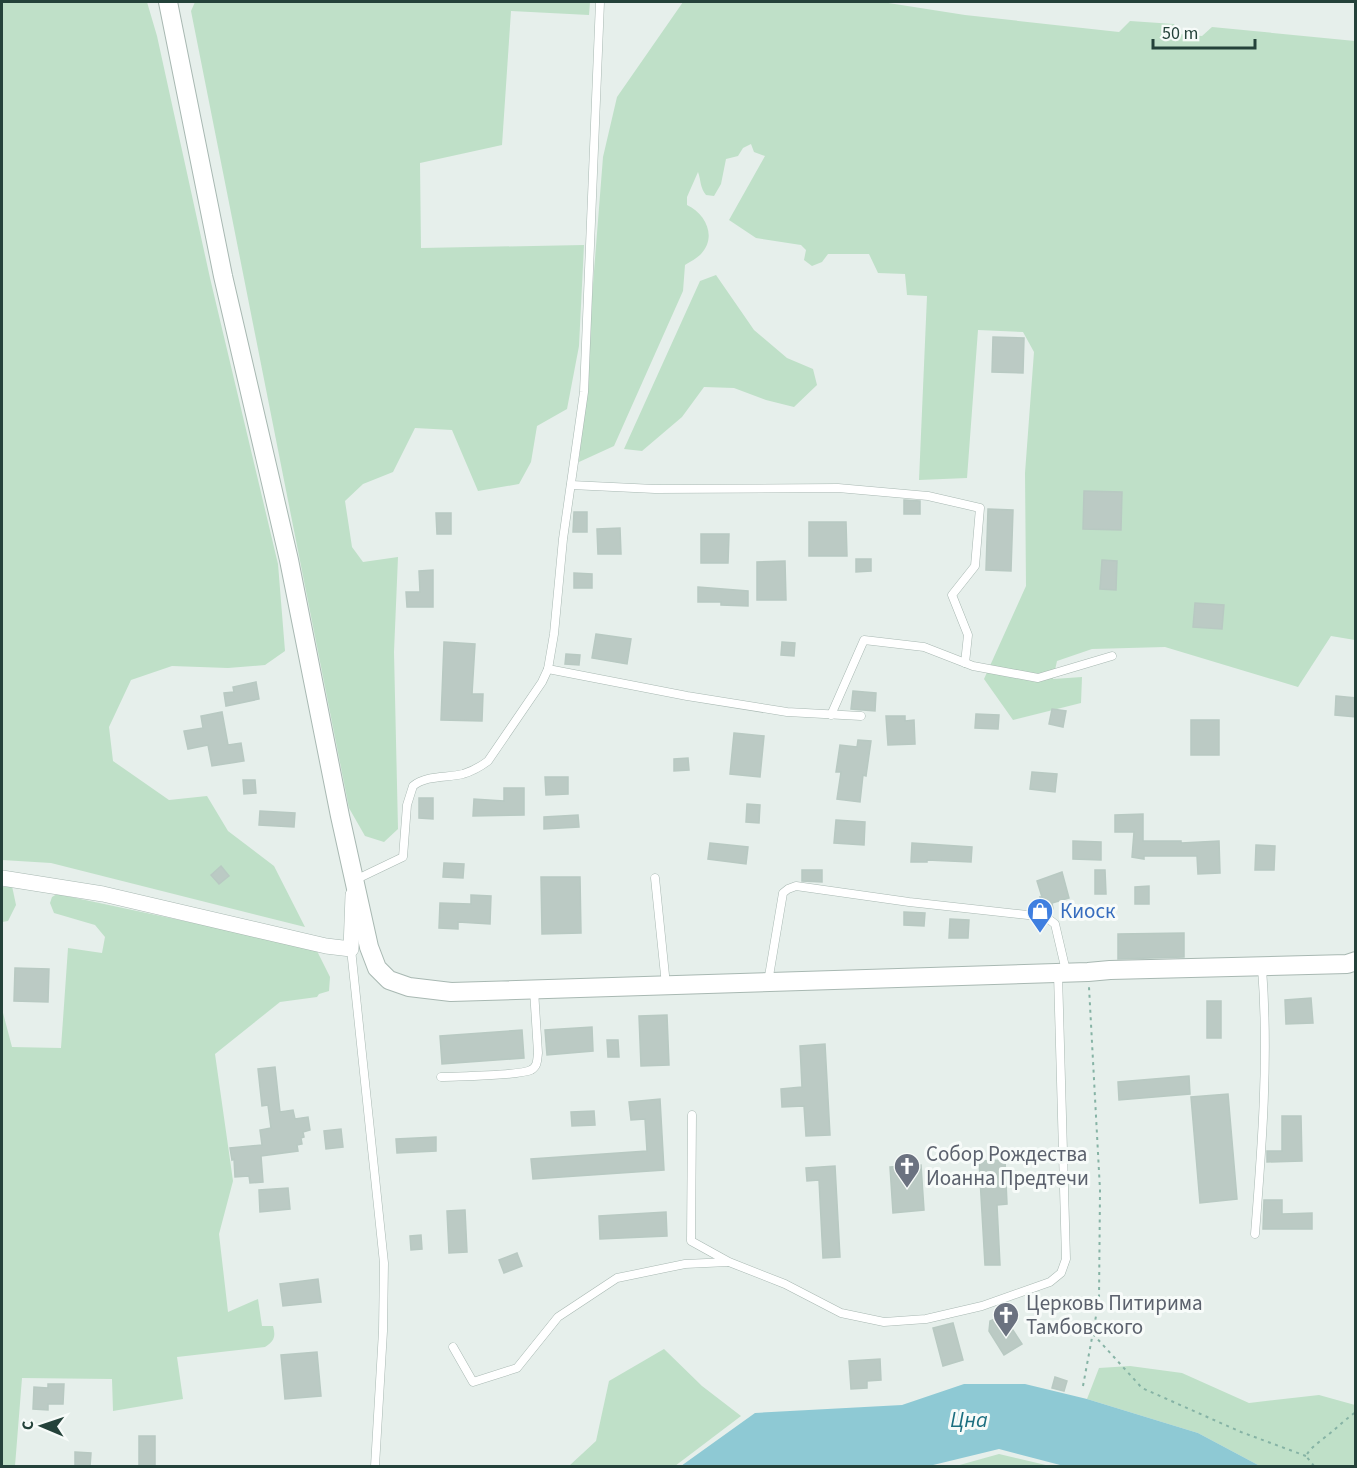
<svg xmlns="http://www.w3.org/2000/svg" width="1357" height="1468" font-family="'Source Sans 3',sans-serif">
  <rect width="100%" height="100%" fill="#e6efeb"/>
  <g fill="#bfe0c8">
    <polygon points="2,2 147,2 157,36 210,278 278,564 285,651 265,665 228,668 172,666 131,680 109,727 113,761 169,800 207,796 228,831 274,866 305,927 51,863 2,860"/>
    <polygon points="195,2 590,2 589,15 511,11 502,145 420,163 421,248 584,245 579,346 567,409 537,426 531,462 519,484 478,491 452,430 415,428 393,472 363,484 345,501 352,547 363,562 398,557 394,652 398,829 384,842 365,836 349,808 191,11"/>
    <path d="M683 2H882L965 15 1119 32 1130 21 1174 24 1179 34 1202 36 1212 27 1355 41V640L1331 636 1298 687 1165 647 1092 649 1057 661 1053 679 1082 677 1081 703 1013 720 984 679 1026 586 1025 473 1034 352 1023 332 978 330 967 478 919 480 927 296 907 295 905 274 878 273 869 254H828L822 262 812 266 804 260 806 250 801 245 756 238 729 220 765 156 754 152 751 144 743 148 738 156 726 159 721 184 714 196 706 195C700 188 701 180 698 172L687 197V205C706 214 717 237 701 254 697 258 690 262 685 265L683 291 614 446 579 462 603 157 617 97Z"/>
    <polygon points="716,275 754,330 787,358 813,369 817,385 794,407 766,400 734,388 704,387 682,417 642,451 624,449 700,281"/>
    <polygon points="12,886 16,905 8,921 2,922 2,887"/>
    <path d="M57 894 316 949 330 977 329 991 319 994 317 997 280 1002 215 1054 233 1181 219 1234 228 1312 258 1299 262 1326H273C276 1337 274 1341 265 1347L177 1357 183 1399 113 1411 112 1379 22 1378 15 1466H2V1009L12 1047 61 1048 68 948 102 953 105 937 95 925 54 913 50 903 52 897Z"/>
    <polygon points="664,1349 702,1386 741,1416 675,1466 569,1466 596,1441 609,1381"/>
    <polygon points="1130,1366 1182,1373 1249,1403 1319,1395 1355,1405 1355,1466 1260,1466 1198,1433 1087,1399 1099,1368"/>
    <polygon points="999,1454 1050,1466 956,1466"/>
  </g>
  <polygon fill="#8ec9d4" points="964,1384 1025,1384 1087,1399 1198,1433 1260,1466 1064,1466 999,1449 929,1466 681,1466 755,1413 902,1405"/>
  <g fill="#bbcac4" stroke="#b8c9c2" stroke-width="1.5">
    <polygon points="993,337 1024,338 1023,373 992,372"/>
    <polygon points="1084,491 1122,492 1121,530 1083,529"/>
    <polygon points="904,500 920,501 920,514 904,514"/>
    <polygon points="988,509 1013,510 1011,571 986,570"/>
    <polygon points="574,512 587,512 587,532 573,532"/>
    <polygon points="436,513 451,513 451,534 437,534"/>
    <polygon points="809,522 846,522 847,556 809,556"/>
    <polygon points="620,528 621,554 598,554 597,529"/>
    <polygon points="701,534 729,534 728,563 701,563"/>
    <polygon points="856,559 871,559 871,571 856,572"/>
    <polygon points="1102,560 1117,561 1116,590 1100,589"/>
    <polygon points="785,561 786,600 757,600 757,562"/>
    <polygon points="433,570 433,607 407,607 406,592 420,592 419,571"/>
    <polygon points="574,573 592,574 592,588 574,588"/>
    <polygon points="698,587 748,591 748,606 721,605 721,602 698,602"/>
    <polygon points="1195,603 1224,605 1222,629 1193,627"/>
    <polygon points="596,634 631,639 627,664 592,658"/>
    <polygon points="444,642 475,644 472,694 483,694 482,721 441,720"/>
    <polygon points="782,642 795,643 794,656 781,655"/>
    <polygon points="566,654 580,655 579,665 565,664"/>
    <polygon points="256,682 259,699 226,706 224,693 234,692 233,687"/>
    <polygon points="853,691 876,693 875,711 851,709"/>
    <polygon points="1336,696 1356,698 1356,717 1335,715"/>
    <polygon points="1052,709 1066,711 1063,727 1049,724"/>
    <polygon points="222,712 228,745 241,743 244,761 212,766 208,745 188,749 184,731 203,728 201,716"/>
    <polygon points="976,714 999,715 998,729 975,728"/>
    <polygon points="886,716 905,716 905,721 914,720 915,744 888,745"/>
    <rect x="1191" y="720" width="28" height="35"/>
    <polygon points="734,733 764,736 760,777 730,774"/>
    <polygon points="858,740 871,741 866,776 863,775 860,802 837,799 841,772 836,772 840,745 857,747"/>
    <polygon points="688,758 689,770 674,771 674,759"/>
    <polygon points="1032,772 1057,774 1055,792 1030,789"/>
    <polygon points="545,777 568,777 568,794 546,795"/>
    <polygon points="243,780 255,780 256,793 244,794"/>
    <polygon points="504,788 524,788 524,815 473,816 474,799 504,801"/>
    <polygon points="419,798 433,798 433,819 419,818"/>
    <polygon points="747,804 760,805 759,823 746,822"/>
    <polygon points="260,811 295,813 294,827 259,825"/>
    <polygon points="1143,814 1143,841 1181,841 1181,843 1219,841 1220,873 1198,874 1197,856 1144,856 1144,859 1132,857 1134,832 1115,832 1115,815"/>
    <polygon points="578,815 579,827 544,829 544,817"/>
    <polygon points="836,820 865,822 864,845 834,843"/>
    <polygon points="1073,841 1101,842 1101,860 1073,859"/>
    <polygon points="710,843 748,847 746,864 708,859"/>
    <polygon points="912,843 972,847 971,862 927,860 927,862 911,862"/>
    <polygon points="1256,845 1275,846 1274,870 1255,870"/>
    <polygon points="444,863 464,864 463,878 443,877"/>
    <polygon points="221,866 229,876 219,884 211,875"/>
    <polygon points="802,870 822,870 822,882 802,881"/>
    <polygon points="1095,870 1105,870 1106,894 1095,894"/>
    <polygon points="1062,872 1069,898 1052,903 1053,909 1043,911 1040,897 1042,897 1037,881"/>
    <polygon points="541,877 580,877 581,933 542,934"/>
    <polygon points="1149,886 1149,904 1135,904 1135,887"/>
    <polygon points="471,895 491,896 490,924 458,922 458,929 439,928 440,903 471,904"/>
    <polygon points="904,912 925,913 924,926 904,925"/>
    <polygon points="950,919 969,920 968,938 949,938"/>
    <polygon points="1184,933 1184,957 1118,959 1118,934"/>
    <polygon points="15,968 49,969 48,1002 14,1001"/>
    <polygon points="1311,998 1313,1023 1286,1024 1285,1000"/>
    <rect x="1207" y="1001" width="14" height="37"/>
    <polygon points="667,1015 669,1065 641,1066 639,1016"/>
    <polygon points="592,1027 593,1051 547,1055 545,1030"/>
    <polygon points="522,1030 524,1058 442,1064 440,1036"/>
    <polygon points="607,1040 618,1040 619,1057 608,1057"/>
    <polygon points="825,1044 830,1135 806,1136 804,1106 782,1107 781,1089 802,1087 800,1046"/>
    <polygon points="275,1067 280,1112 293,1110 295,1119 308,1117 310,1130 303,1132 304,1137 301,1138 302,1144 297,1145 298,1151 261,1156 263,1182 250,1183 249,1176 235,1177 234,1159 232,1160 230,1148 262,1145 260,1130 271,1128 268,1105 262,1106 258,1069"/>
    <polygon points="1189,1076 1190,1094 1119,1100 1118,1082"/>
    <polygon points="1228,1094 1237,1199 1200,1203 1191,1097"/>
    <polygon points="660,1099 664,1170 533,1179 531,1159 647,1151 645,1119 631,1120 629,1102"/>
    <polygon points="594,1111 595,1125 572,1126 571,1112"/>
    <polygon points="1282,1116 1301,1116 1302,1161 1267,1162 1267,1151 1282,1151"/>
    <polygon points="341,1129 343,1147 326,1149 324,1131"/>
    <polygon points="436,1137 436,1151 397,1153 396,1139"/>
    <polygon points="1005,1160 1007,1204 997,1205 1000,1265 985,1265 979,1161"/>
    <polygon points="921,1165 924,1210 893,1213 890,1167"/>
    <polygon points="835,1166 840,1257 823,1258 819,1180 807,1181 806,1168"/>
    <polygon points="288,1188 290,1209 260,1212 259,1190"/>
    <polygon points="1264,1200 1282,1200 1282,1214 1312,1213 1312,1229 1263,1229"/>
    <polygon points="465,1210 467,1252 449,1253 447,1211"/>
    <polygon points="666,1212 667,1236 600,1239 599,1216"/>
    <polygon points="421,1235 422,1249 411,1250 410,1236"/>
    <polygon points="517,1253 522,1266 504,1273 499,1260"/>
    <polygon points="318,1279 321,1302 283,1306 280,1284"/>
    <polygon points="999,1317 1007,1321 1022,1344 1004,1355 989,1331 990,1321"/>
    <polygon points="953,1323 963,1360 943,1366 933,1328"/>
    <polygon points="317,1352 321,1396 285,1399 281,1355"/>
    <polygon points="880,1359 881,1380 867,1381 867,1388 851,1389 849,1361"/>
    <polygon points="1055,1377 1067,1381 1064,1391 1052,1388"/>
    <polygon points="48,1384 64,1384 63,1404 48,1404 48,1410 33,1409 34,1387 48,1388"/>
    <rect x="139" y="1436" width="16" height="31"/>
    <polygon points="75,1452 91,1453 90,1467 75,1467"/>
  </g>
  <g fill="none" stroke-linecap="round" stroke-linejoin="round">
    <g stroke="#a8b8b2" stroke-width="9">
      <g id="service">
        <polyline points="600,2 584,392 563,539 554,634 548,669 687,696 787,712 861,716"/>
        <polyline points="571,485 655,489 838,488 928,496 980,508 975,566 952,595 968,635 965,663"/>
        <polyline points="831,715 864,640 924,647 973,666 1038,678 1112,656"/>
        <polyline points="655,878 666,985"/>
        <path d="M355 880 403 857 407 805 413 786C426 775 447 778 463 774 473 771 480 767 488 761L542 682 548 669"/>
        <polyline points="351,949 384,1263 383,1331 375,1466"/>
        <polyline points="768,982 783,893 788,889 796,886 909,902 1046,917 1055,924 1066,971"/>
        <path d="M441 1077C459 1076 518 1076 531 1070 538 1066 537 1060 538 1053L534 990"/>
        <polyline points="692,1115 691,1241 729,1262 785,1284 841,1313 884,1322 926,1319 982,1306 1050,1282 1061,1273 1066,1259 1058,974"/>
        <path d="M1255 1234C1262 1146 1269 1057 1262 968"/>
        <polyline points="453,1347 473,1382 517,1368 558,1317 617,1278 685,1264 728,1262"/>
      </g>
    </g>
    <g stroke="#a8b8b2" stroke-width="16">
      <polyline id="minor" points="2,878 103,894 326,946 351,949 353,895"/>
    </g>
    <g stroke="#a8b8b2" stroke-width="20">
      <polyline id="tertiary" points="168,2 223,276 289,560 340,816 369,947 377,968 389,980 409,987 451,992 1088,972 1110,970 1347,964 1356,961"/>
    </g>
    <g stroke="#86b3a5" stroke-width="2" stroke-dasharray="3 4.5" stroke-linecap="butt">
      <polyline points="1093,1334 1142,1388 1241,1432 1306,1456"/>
      <polyline points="1083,1386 1099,1300 1100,1190 1089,987"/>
      <path d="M1314 1466 1306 1456C1310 1448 1317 1444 1324 1438 1335 1430 1344 1420 1356 1412"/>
    </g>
    <use href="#service" stroke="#fff" stroke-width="8"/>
    <use href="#minor" stroke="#fff" stroke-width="15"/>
    <use href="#tertiary" stroke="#fff" stroke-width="18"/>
  </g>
  <defs>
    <g id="shop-pin" transform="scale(1.35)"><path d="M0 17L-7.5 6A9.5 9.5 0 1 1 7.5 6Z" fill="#3f7fe0" stroke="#f7fbf9"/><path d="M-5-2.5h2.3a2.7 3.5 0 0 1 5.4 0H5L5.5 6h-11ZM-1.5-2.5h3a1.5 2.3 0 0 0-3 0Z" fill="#fff"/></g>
    <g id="church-pin" transform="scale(1.35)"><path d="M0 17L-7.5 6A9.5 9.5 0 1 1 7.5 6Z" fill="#6b7280" stroke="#f7fbf9"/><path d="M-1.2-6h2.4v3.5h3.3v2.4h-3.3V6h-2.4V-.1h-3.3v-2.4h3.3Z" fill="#fff"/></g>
  </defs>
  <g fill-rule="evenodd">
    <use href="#shop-pin" x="1040" y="911"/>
    <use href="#church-pin" x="907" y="1166"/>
    <use href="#church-pin" x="1006" y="1315"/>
  </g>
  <g text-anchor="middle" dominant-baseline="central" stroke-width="6" stroke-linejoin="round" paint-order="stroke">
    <g font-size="21" fill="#366cbe" stroke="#f7fbf9" text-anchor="start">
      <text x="1060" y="911">Киоск</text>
    </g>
    <g font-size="21" fill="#5b616d" stroke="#f7fbf9" text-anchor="start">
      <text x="926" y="1154">Собор Рождества<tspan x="926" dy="24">Иоанна Предтечи</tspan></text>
      <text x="1026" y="1303">Церковь Питирима<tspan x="1026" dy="24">Тамбовского</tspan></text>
    </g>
    <g font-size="22" font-style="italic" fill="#1c6f80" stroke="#f7fbf9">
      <text x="969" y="1420">Цна</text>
    </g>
  </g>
  <rect width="1357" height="1468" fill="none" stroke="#24423a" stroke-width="6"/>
  <g transform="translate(42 1426) rotate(272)" stroke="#f7fbf9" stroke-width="4.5" paint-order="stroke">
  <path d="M0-4.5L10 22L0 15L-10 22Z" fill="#24423a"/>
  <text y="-9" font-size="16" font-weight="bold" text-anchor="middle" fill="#24423a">С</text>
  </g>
  <path d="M1153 39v9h102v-9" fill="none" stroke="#24423a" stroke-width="3"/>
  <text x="1162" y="39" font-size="18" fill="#24423a" stroke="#f7fbf9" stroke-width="4.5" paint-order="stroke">50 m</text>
</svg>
